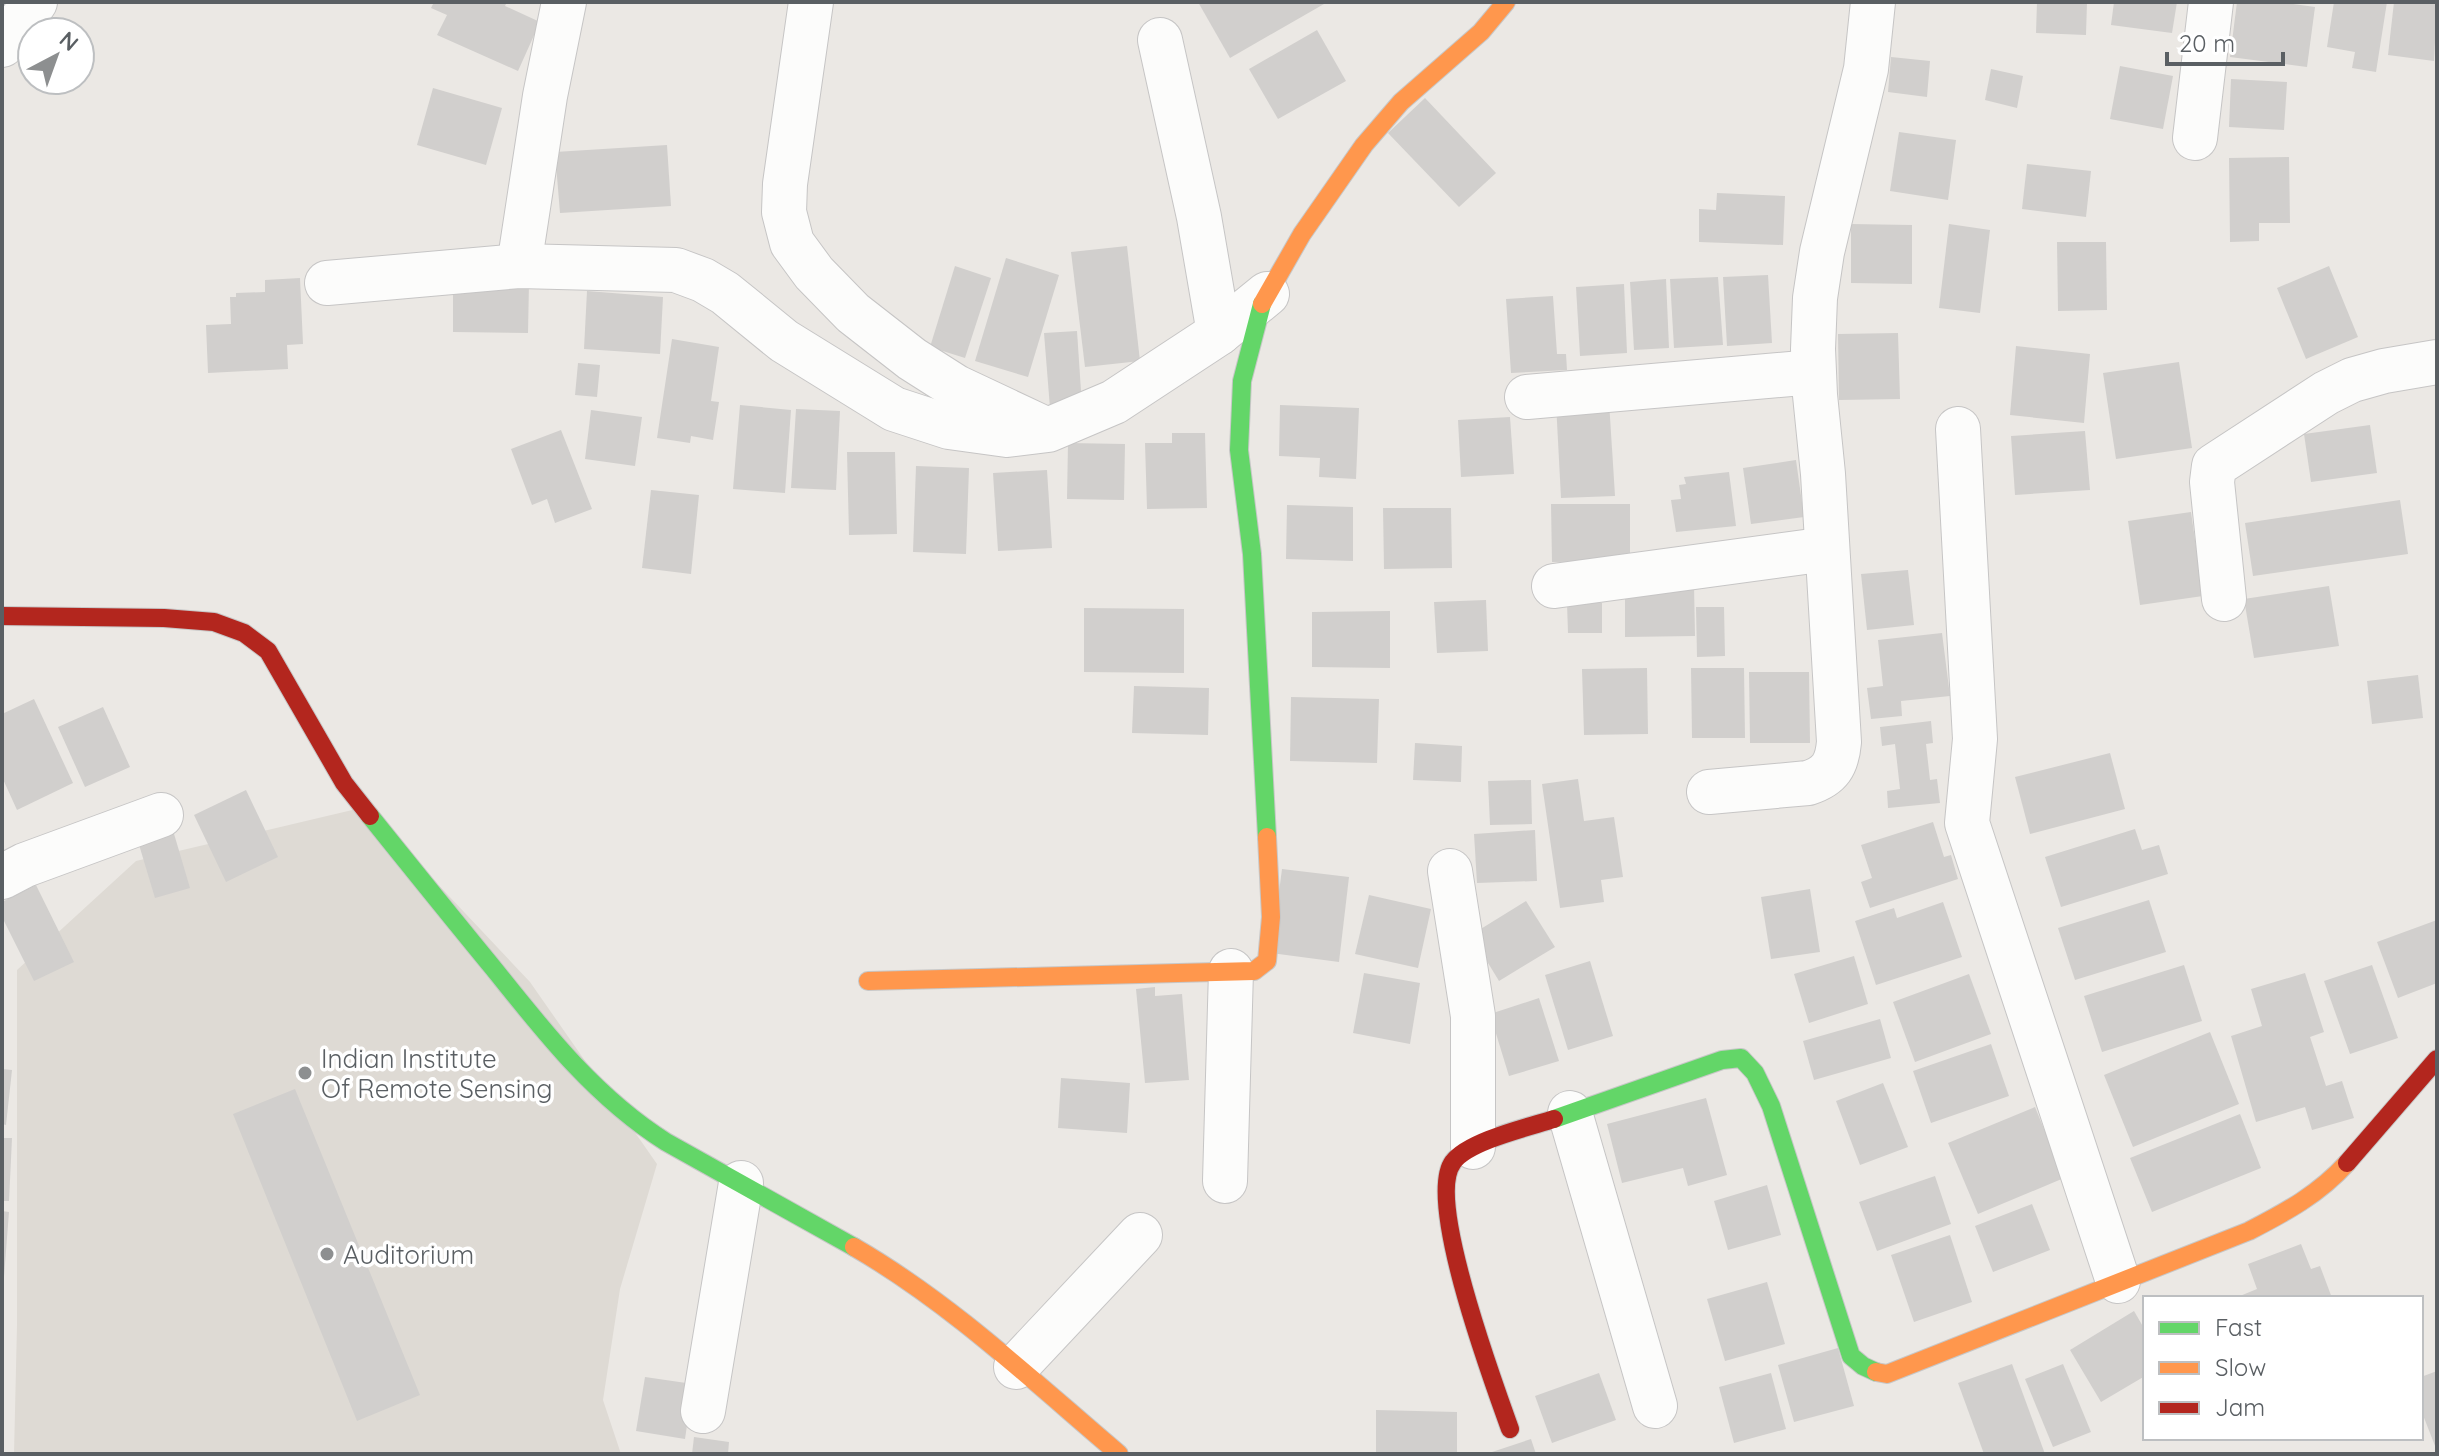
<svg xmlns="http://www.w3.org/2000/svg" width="2439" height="1456" font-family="Quicksand,sans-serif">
  <rect width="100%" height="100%" fill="#ebe8e4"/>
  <polygon fill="#dedad4" points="365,807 530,982 657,1164 620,1289 603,1400 621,1454 14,1454 17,1325 17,970 136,861"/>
  <g fill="#d1cfcd">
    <polygon points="434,2 507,2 505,6 540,22 518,71 437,35 447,15 431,8"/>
    <polygon points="1198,2 1322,2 1324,4 1230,58"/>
    <polygon points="2037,2 2087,2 2086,35 2036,33"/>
    <polygon points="2114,2 2177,2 2172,33 2111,25"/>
    <polygon points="2237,2 2279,2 2315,7 2307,67 2230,57"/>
    <polygon points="2334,2 2387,2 2376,72 2352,68 2355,52 2327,47"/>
    <polygon points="2394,2 2437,2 2434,61 2388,55"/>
    <polygon points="1317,30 1346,81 1278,119 1249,69"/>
    <polygon points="1891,57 1930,61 1927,97 1888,92"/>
    <polygon points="2120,66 2173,76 2163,129 2110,119"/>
    <polygon points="1991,69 2023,76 2017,108 1985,100"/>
    <polygon points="2231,79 2287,82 2284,130 2229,127"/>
    <polygon points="433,88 502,108 486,165 417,145"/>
    <polygon points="1425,98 1496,173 1459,207 1388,133"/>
    <polygon points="1899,132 1956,140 1948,200 1890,191"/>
    <polygon points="667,145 671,206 560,213 555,152"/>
    <polygon points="2289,157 2290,223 2259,223 2259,241 2230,242 2229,158"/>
    <polygon points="2027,164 2091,171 2086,217 2022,209"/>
    <polygon points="1717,193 1785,196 1783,245 1699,242 1699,209 1716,210"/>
    <polygon points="1851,224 1912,225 1912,284 1851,283"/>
    <polygon points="1949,224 1990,230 1980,313 1939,308"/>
    <polygon points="2057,242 2106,242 2107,310 2058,311"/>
    <polygon points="1127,246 1140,361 1085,367 1071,252"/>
    <polygon points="1006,258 1059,275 1028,377 975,361"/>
    <polygon points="955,266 991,278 965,358 930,347"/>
    <polygon points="2329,266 2358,337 2306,359 2277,288"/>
    <polygon points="1768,275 1772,343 1727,346 1723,277"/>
    <polygon points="1718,277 1723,345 1674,348 1670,279"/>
    <polygon points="300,278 303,344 287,345 288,369 208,373 206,325 231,324 230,297 236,297 236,293 265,292 265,280"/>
    <polygon points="1666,279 1669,348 1634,350 1630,282"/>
    <polygon points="453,282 529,283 528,333 453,332"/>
    <polygon points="1624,284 1627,353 1580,356 1576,287"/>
    <polygon points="587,291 663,297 660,354 584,349"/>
    <polygon points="1553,296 1557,354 1566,354 1567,370 1511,373 1506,299"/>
    <polygon points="1077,331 1082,406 1050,408 1044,333"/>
    <polygon points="1898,333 1900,399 1839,400 1838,334"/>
    <polygon points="672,339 719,347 711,401 719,402 713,440 691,436 690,443 657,438"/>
    <polygon points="2016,346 2090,354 2084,423 2010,415"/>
    <polygon points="2179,362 2192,448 2116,459 2103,373"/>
    <polygon points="578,363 600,365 597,397 575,395"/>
    <polygon points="1609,401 1615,496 1561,498 1556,403"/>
    <polygon points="740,405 791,410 785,493 733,489"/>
    <polygon points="1280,405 1359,408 1356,479 1319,477 1320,458 1279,456"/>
    <polygon points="796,409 840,411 836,490 791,488"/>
    <polygon points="591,410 642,417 635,466 585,459"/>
    <polygon points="1510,417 1514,474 1461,477 1458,420"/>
    <polygon points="2370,425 2377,473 2311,482 2304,434"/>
    <polygon points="561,430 592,509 555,523 547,499 532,505 511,449"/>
    <polygon points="2085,431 2090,490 2015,495 2011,436"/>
    <polygon points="1172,433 1205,433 1207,508 1147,509 1145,443 1172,443"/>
    <polygon points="1068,443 1125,444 1124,500 1067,499"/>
    <polygon points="847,452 895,452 897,534 849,535"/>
    <polygon points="1796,460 1804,517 1751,524 1743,468"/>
    <polygon points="916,466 969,468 966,554 913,552"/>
    <polygon points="1047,470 1052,548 998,551 993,473"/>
    <polygon points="1729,472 1736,526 1676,532 1671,500 1681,499 1679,485 1686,484 1684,477"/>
    <polygon points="651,490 699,495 691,574 642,568"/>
    <polygon points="2400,500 2408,554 2253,576 2245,523"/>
    <polygon points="1551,504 1630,504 1630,561 1552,562"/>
    <polygon points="1287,505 1353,507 1353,561 1286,559"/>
    <polygon points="1383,508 1451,508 1452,568 1384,569"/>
    <polygon points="2191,512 2203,596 2140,605 2128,521"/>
    <polygon points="1908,570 1914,625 1867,630 1861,574"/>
    <polygon points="1694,585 1695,636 1625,637 1625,586"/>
    <polygon points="2329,586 2339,646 2254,658 2244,599"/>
    <polygon points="1486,600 1488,651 1437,653 1434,602"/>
    <polygon points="1567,603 1602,603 1602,633 1568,633"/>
    <polygon points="1696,607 1724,607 1725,656 1697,657"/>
    <polygon points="1084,608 1184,609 1184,673 1084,672"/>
    <polygon points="1390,611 1390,668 1312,667 1312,612"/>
    <polygon points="1942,633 1950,696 1901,701 1902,716 1871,719 1867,688 1883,686 1878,640"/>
    <polygon points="1647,668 1648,734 1584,735 1582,669"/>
    <polygon points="1691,668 1744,668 1745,738 1692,738"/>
    <polygon points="1749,672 1809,672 1810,743 1750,743"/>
    <polygon points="2418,675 2423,718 2372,724 2367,681"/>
    <polygon points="1134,686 1209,688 1208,735 1132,733"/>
    <polygon points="1291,697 1379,699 1377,763 1290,761"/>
    <polygon points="34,699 73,783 17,810 2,777 2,714"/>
    <polygon points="103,707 130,767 85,787 58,727"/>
    <polygon points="1931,721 1933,743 1926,744 1930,780 1937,779 1940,803 1888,808 1887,791 1900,789 1895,744 1882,746 1880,727"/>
    <polygon points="1415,743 1462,746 1461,782 1413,780"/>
    <polygon points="2110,753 2125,809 2030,834 2015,777"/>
    <polygon points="1578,779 1584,821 1614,817 1623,877 1601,880 1604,902 1560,908 1542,784"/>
    <polygon points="1531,780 1532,824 1490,825 1488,781"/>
    <polygon points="246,790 278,857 226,882 194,815"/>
    <polygon points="1933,822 1944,857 1951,855 1958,879 1870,908 1861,882 1872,878 1861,845"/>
    <polygon points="172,827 190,888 155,898 137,838"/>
    <polygon points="2135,829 2142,850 2159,845 2168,874 2061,907 2045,857"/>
    <polygon points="1535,830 1537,881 1477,883 1474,834"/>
    <polygon points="1282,869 1349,877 1339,962 1271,953"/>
    <polygon points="36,885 74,962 34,981 2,917 2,902"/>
    <polygon points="1810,889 1820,952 1771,959 1761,897"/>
    <polygon points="1369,895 1431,909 1418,968 1355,954"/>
    <polygon points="2149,900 2166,952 2075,980 2058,928"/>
    <polygon points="1526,901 1555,947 1499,981 1471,935"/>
    <polygon points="1943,902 1962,957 1876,985 1855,921 1894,908 1897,918"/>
    <polygon points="2437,920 2437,983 2398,998 2377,942"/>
    <polygon points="1854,956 1868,1004 1809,1023 1794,974"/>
    <polygon points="1590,961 1613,1036 1568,1050 1545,975"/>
    <polygon points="2184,965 2202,1021 2102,1052 2084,996"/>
    <polygon points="2372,965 2398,1038 2350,1054 2324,981"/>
    <polygon points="1364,973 1420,983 1410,1044 1353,1033"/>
    <polygon points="2305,973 2324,1032 2310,1037 2326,1086 2342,1081 2354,1118 2312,1130 2305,1107 2256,1122 2231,1036 2262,1026 2251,989"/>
    <polygon points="1969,974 1991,1034 1915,1062 1893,1002"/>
    <polygon points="1155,987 1155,996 1182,994 1189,1080 1145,1083 1136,989"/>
    <polygon points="1539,998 1559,1061 1509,1076 1490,1014"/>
    <polygon points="1880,1019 1891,1058 1814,1080 1803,1041"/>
    <polygon points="2210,1032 2239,1104 2133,1147 2104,1075"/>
    <polygon points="1991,1044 2009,1096 1931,1123 1913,1071"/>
    <polygon points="2,1069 12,1070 6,1125 2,1124"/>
    <polygon points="1061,1078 1130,1083 1127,1133 1058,1128"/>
    <polygon points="1883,1083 1908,1147 1860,1165 1836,1101"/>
    <polygon points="295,1089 420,1395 357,1421 233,1114"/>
    <polygon points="1706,1098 1727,1175 1688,1186 1683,1168 1622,1183 1607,1124"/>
    <polygon points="2035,1107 2064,1178 1978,1214 1948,1143"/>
    <polygon points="2240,1114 2261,1168 2152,1212 2130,1158"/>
    <polygon points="2,1138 12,1138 9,1201 2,1201"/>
    <polygon points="1935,1176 1951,1224 1877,1251 1859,1202"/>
    <polygon points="1767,1185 1781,1235 1728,1250 1714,1201"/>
    <polygon points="2032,1204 2050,1250 1993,1272 1975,1226"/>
    <polygon points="2,1211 9,1212 4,1277 2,1277"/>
    <polygon points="1950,1235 1972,1302 1914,1322 1891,1255"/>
    <polygon points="2301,1244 2311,1269 2320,1266 2332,1298 2235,1298 2257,1289 2248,1264"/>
    <polygon points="1767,1282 1785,1344 1725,1361 1707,1299"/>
    <polygon points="2134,1311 2145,1330 2145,1376 2101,1402 2070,1350"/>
    <polygon points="1838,1348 1854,1406 1794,1422 1778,1365"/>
    <polygon points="2012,1364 2045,1454 1984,1454 1958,1383"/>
    <polygon points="2063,1364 2091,1432 2053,1447 2025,1379"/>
    <polygon points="2437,1371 2437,1451 2421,1410 2421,1377"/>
    <polygon points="1599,1373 1616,1420 1552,1443 1535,1396"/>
    <polygon points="1771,1373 1786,1429 1734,1443 1719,1387"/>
    <polygon points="645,1377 693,1384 685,1439 636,1431"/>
    <polygon points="1376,1410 1457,1412 1457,1454 1376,1454"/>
    <polygon points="694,1437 729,1442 728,1454 692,1454"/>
    <polygon points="1531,1439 1536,1454 1489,1454 1489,1453"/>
  </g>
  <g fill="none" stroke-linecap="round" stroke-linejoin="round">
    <g stroke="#c6c5c5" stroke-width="46">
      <g id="street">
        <polyline points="811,2 785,184 784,212 792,243 814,273 853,313 912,359 956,387 1041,427"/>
        <polyline points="1160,40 1199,217 1219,333"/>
        <polyline points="2,45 35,2"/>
        <polyline points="2195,138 2211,2"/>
        <polyline points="519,266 545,96 564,2"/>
        <polyline points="327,283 519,266 676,270 703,280 725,293 784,341 894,409 949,427 1007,435 1048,430 1114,402 1219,333 1267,294"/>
        <polyline points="1527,397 1813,372"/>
        <polyline points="1958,429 1975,739 1967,823 2118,1281"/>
        <polyline points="1554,586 1827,549"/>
        <polyline points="2224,599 2212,482 2214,466 2326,393 2352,380 2384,371 2437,362"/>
        <path d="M1709 792 1808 783C1830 776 1837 765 1839 742L1823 474 1815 395 1813 349 1815 298 1822 252 1866 69 1873 2"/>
        <polyline points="1450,871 1473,1016 1473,1147"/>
        <polyline points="2,877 25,865 161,815"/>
        <polyline points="1570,1113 1655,1406"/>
        <polyline points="1225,1181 1231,971"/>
        <polyline points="1016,1367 1140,1235"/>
        <polyline points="703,1411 741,1183"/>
      </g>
    </g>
    <g stroke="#c7c7c7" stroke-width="20">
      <g id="fast">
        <polyline points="1262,304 1242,381 1239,450 1252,554 1267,837"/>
        <path d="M370 816C411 867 452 918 494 969 545 1033 596 1098 666 1142L854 1247"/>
        <polyline points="1554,1119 1722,1060 1741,1058 1755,1073 1771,1106 1851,1356 1863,1366 1876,1372"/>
      </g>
    </g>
    <g stroke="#c7c7c7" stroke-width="20">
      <g id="slow">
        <polyline points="1262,304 1302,234 1364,145 1401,102 1481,32 1506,2"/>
        <polyline points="868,981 1254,971 1267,961 1271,917 1267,837"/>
        <path d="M854 1247C951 1303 1034 1382 1119 1454"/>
        <path d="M1876 1372 1887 1374 2249 1231C2286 1212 2319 1194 2347 1163"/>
      </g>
    </g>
    <g stroke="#c7c7c7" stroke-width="20">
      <g id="jam">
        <polyline points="2,616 164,618 214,622 244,633 268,651 344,783 370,816"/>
        <polyline points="2347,1163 2437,1059"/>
        <path d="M1510 1429C1494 1384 1425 1199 1453 1162 1468 1141 1529 1127 1554 1119"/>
      </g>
    </g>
    <use href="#street" stroke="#fcfcfb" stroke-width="44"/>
    <use href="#fast" stroke="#63d668" stroke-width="18"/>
    <use href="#slow" stroke="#ff974d" stroke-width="18"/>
    <use href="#jam" stroke="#b3261e" stroke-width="18"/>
  </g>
  <g fill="#8d8f90" stroke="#fff" stroke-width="3">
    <circle cx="305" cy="1073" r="8"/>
    <circle cx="327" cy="1254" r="8"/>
  </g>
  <g text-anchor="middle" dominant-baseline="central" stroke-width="7" stroke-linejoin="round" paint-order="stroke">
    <g font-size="26" fill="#5a5f63" stroke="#fff" text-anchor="start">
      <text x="321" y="1058">Indian Institute<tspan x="321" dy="30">Of Remote Sensing</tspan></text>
      <text x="343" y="1254">Auditorium</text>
    </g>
  </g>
  <rect width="2439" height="1456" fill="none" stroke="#5a5f63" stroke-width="8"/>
  <rect x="2143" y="1296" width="280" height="144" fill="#ffffff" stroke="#bdbfc1" stroke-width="2"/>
  <rect x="2159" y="1322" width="40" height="12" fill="#63d668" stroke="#bdbfc1" stroke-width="2"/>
  <text x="2215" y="1336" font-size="24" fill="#5a5f63">Fast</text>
  <rect x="2159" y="1362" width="40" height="12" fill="#ff974d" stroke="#bdbfc1" stroke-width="2"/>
  <text x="2215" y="1376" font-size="24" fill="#5a5f63">Slow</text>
  <rect x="2159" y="1402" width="40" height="12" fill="#b3261e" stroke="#bdbfc1" stroke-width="2"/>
  <text x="2215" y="1416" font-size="24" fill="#5a5f63">Jam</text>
  <g transform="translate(56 56) rotate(41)"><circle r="38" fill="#ffffff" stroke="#bdbfc1" stroke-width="2"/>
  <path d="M0-6L14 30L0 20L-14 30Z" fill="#8d8f90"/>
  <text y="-12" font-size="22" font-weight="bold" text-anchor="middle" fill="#5a5f63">N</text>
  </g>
  <path d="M2167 52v12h116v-12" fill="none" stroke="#5a5f63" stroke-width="4"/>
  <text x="2179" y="52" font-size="24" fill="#5a5f63" stroke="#ffffff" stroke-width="6" paint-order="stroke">20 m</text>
</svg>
